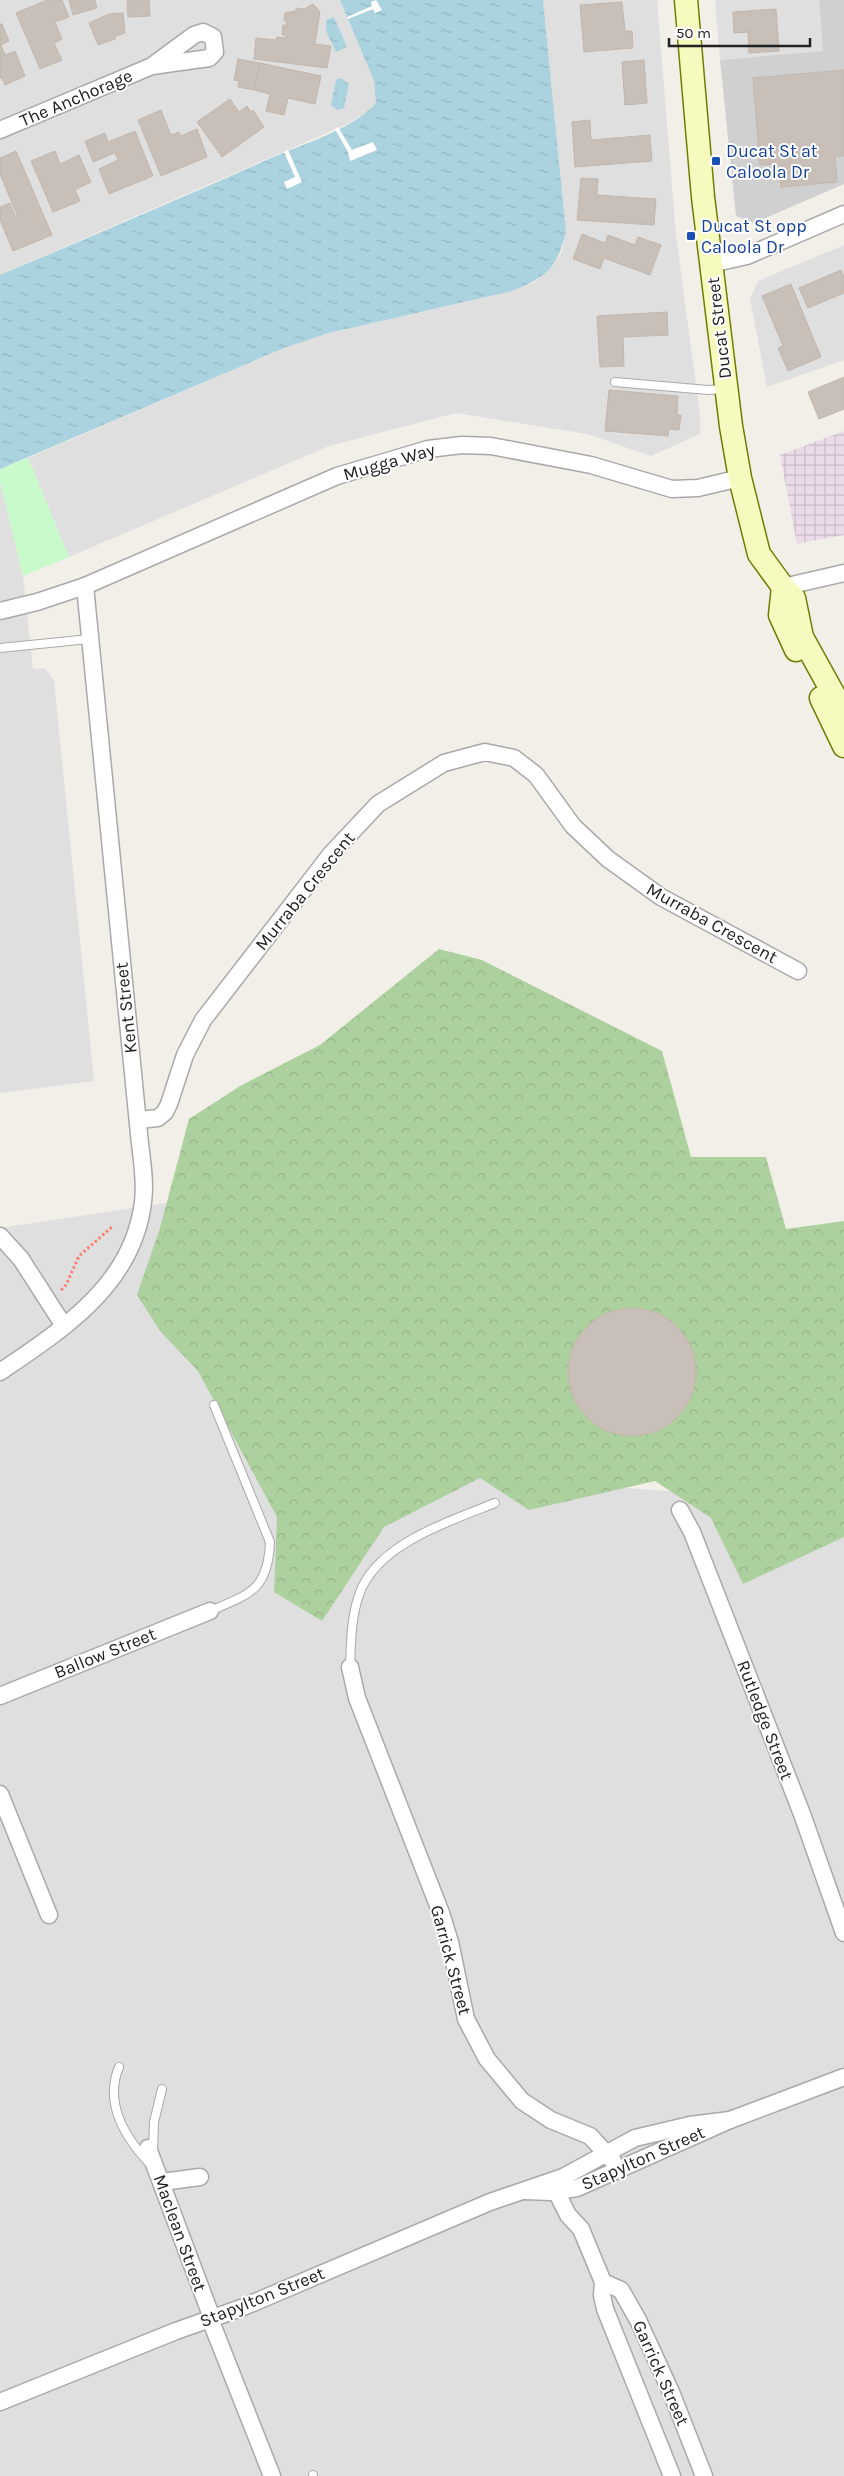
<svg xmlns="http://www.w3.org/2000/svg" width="844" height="2476" font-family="Karla,sans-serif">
  <defs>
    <pattern id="industrial-grid" width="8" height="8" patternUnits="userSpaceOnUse" patternTransform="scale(1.25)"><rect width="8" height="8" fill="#ebdbe8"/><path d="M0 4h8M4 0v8" fill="none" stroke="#c9bcc7"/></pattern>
    <pattern id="forest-crowns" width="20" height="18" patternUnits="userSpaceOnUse" patternTransform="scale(1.25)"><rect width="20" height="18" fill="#add19e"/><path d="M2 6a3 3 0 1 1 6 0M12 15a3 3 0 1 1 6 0" fill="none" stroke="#95b388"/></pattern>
    <pattern id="water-ripples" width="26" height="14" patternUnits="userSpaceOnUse" patternTransform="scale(1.25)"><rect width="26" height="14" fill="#aad3df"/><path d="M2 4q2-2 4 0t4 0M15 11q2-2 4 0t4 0" fill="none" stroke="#92b5bf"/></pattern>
  </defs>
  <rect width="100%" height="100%" fill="#f2efe9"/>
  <g fill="#e0dfdf">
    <polygon points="0,0 340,0 374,81 376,103 366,113 345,125 0,275"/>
    <polygon points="543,0 657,0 676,235 700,415 700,434 651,456 587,434 456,413 329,446 69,557 28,458 284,348 329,333 512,291 533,283 548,271 561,254 566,232"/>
    <polygon points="715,0 819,0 823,51 720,60"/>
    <polygon points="844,245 844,360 767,387 750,299 758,281"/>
    <polygon points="0,481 23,576 33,669 45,668 54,681 94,1081 0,1093"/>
    <polygon points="173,1202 480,1478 844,1503 844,2476 0,2476 0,1228"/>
  </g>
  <polygon fill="url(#industrial-grid)" points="844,431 844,535 797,544 780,455"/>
  <polygon fill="#d0d0d0" points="819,0 844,0 844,184 754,223 736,216 720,60 823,51"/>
  <polygon fill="url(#forest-crowns)" points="439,949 482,960 662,1051 691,1157 766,1157 786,1229 844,1221 844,1537 743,1584 711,1518 655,1481 529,1510 480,1478 384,1527 322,1621 274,1592 277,1517 198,1371 160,1331 137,1295 160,1228 189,1119 240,1086 320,1045"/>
  <polygon fill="#c8facc" points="28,458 69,557 23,576 0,481 0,469"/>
  <g fill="url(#water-ripples)">
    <path d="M340 0H543L566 232C557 268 547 277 512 291L329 333 284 348 0 469V275C90 237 180 199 269 159 302 144 352 130 376 103L374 81Z"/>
    <polygon points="334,17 347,47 336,52 326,31 326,20"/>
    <polygon points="341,78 349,84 344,108 337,110 331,105 336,80"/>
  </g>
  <g fill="#fff">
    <polygon points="376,0 382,10 375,13 373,9 348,19 347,17 372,6 371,2"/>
    <polygon points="338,127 352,150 373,142 377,150 350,161 348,152 335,129"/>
    <polygon points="288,150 302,182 287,189 284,182 295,177 284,152"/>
  </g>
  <g fill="#c7bfb8" stroke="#c4b6ab">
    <polygon points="47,0 62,0 69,17 55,22 62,39 54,43 62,60 40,69 16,13"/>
    <polygon points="69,0 95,0 97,8 73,15"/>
    <polygon points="127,0 149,0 150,16 128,17"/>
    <polygon points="622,2 625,31 632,31 633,48 584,52 580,5"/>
    <polygon points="313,4 320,12 315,44 331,46 327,68 254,59 256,38 276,40 277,37 286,38 286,35 282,35 283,25 288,25 284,19 285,13 296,11 296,8 304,9"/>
    <polygon points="776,9 779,51 749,53 748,32 734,33 733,12"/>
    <polygon points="123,13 125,33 116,36 115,39 98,45 89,23 109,14"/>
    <polygon points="0,24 2,24 9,41 1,45 5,55 15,51 25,76 5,85 2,78 0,78"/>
    <polygon points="238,59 260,63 254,90 238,87 239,81 234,80"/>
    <polygon points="644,60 647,103 625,105 622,62"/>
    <polygon points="260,63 321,76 315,104 288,98 284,115 266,111 270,94 254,90"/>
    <polygon points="844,70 844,156 835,156 837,182 781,187 779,164 760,165 753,78"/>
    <polygon points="230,99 239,112 247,106 251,112 253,110 264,127 222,157 197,122"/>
    <polygon points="161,110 171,135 179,132 181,136 197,129 207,157 161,176 138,120"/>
    <polygon points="590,120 591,140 650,135 652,161 575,167 572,122"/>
    <polygon points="135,131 153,176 109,194 99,169 118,160 115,153 93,162 85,141 105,133 108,142"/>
    <polygon points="16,151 52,235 13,251 0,220 0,207 10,203 15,216 17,215 0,174 0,158"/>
    <polygon points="55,151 60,164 79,155 91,182 75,190 80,201 53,212 31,161"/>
    <polygon points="581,178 598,179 597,195 656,199 654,225 577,220"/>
    <polygon points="582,234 605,243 608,235 635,245 638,237 661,245 650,275 604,258 600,269 573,259"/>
    <polygon points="841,270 844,277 844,293 808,308 799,288"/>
    <polygon points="791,284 821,357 788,371 778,348 783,346 762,296"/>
    <polygon points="667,312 668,335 623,337 624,366 600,367 597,316"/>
    <polygon points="844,377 844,409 819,419 808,392"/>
    <polygon points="609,390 678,396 677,415 681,415 679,430 669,429 668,436 605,431"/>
    <circle cx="632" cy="1372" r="64"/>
  </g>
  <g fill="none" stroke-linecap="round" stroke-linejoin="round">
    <g stroke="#a9a9a9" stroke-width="10">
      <g id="lane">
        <polyline points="615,382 708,390 725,389"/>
        <polyline points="0,648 89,639"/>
        <path d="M210 1611C250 1594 268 1590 270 1542L214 1405"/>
        <path d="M350 1667C351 1642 351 1618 359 1595 376 1544 450 1521 495 1503"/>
        <path d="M119 2067C104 2103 124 2136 148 2162"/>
        <polyline points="153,2151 154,2122 162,2089"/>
        <polyline points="313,2475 313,2476"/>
      </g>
    </g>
    <g stroke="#a9a9a9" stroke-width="19">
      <g id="street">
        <polyline points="0,130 152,66 194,35 203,32 213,37 215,52 209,58 152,66"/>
        <polyline points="711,264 747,256 844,214"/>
        <polyline points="783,587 844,573"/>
        <polyline points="0,611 37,602 85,586 337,476 428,449 462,445 491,446 591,465 672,489 698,488 740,478"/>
        <polyline points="138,1120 158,1118 165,1112 169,1104 185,1055 203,1020 331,854 378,804 444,763 485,752 514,758 536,775 573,826 608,859 661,897 798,971"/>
        <polyline points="0,1236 21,1259 64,1326"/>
        <path d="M0 1372C63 1329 133 1285 143 1202 146 1180 141 1156 139 1134L85 586"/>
        <polyline points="680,1510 692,1532 802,1814 844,1933"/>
        <polyline points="350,1667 357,1698 441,1913 450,1942 466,2019 487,2059 522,2101 551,2120 590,2136 613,2161"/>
        <polyline points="0,1696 210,1611"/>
        <polyline points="0,1794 49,1915"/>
        <polyline points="730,2120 844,2077"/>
        <polyline points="148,2148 212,2318"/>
        <polyline points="162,2182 200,2177"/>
        <polyline points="563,2185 556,2191 568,2215 581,2229 603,2282 602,2295 605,2309 672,2476"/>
        <polyline points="603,2282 621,2290 638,2320 671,2392 704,2476"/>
        <polyline points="210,2319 272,2476"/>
        <polyline points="0,2402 176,2331 241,2308 490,2202 563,2177 635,2138 690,2125 730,2120 577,2188 551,2192 524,2191"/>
      </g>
    </g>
    <g stroke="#707d05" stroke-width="25">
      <g id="secondary">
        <polyline points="686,0 703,197 731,426 740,478 759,554 783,587 794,598 802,637 844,713"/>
        <polyline points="783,587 780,615 796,650"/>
        <polyline points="821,698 844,746"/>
      </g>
    </g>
    <polyline stroke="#fa8072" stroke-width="3" stroke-dasharray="2.5 2.5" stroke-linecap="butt" points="61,1290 66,1285 79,1256 113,1226"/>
    <use href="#lane" stroke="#fff" stroke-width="8"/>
    <use href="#street" stroke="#fff" stroke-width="16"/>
    <use href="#secondary" stroke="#f7fabf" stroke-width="22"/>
  </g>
  <g fill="#1a4fb4" stroke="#fff" stroke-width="2">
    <rect x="711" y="156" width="10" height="10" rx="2.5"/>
    <rect x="686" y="231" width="10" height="10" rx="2.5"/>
  </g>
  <g text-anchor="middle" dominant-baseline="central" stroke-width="4" stroke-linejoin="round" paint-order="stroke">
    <g font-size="18" fill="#222" stroke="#fff">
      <text transform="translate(76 98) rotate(-23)">The Anchorage</text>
      <text transform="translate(719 328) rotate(-97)">Ducat Street</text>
      <text transform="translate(389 462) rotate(-16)">Mugga Way</text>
      <text transform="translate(305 891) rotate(-51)">Murraba Crescent</text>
      <text transform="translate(712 923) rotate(29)">Murraba Crescent</text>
      <text transform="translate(126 1008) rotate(-96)">Kent Street</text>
      <text transform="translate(105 1653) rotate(-22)">Ballow Street</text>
      <text transform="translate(765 1720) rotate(69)">Rutledge Street</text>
      <text transform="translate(451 1960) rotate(75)">Garrick Street</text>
      <text transform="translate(643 2158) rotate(-24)">Stapylton Street</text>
      <text transform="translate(180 2233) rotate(70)">Maclean Street</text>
      <text transform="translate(262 2297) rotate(-22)">Stapylton Street</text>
      <text transform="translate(661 2373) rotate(66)">Garrick Street</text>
    </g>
    <g font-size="18" fill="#164399" stroke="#fff" text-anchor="start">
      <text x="726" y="151">Ducat St at<tspan x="726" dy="21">Caloola Dr</tspan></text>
      <text x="701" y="226">Ducat St opp<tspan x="701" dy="21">Caloola Dr</tspan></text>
    </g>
  </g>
  <path d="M669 38v8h141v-8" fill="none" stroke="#222222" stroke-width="2.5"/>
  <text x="676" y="38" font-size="15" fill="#222222" stroke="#ffffff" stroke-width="4" paint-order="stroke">50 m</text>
</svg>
